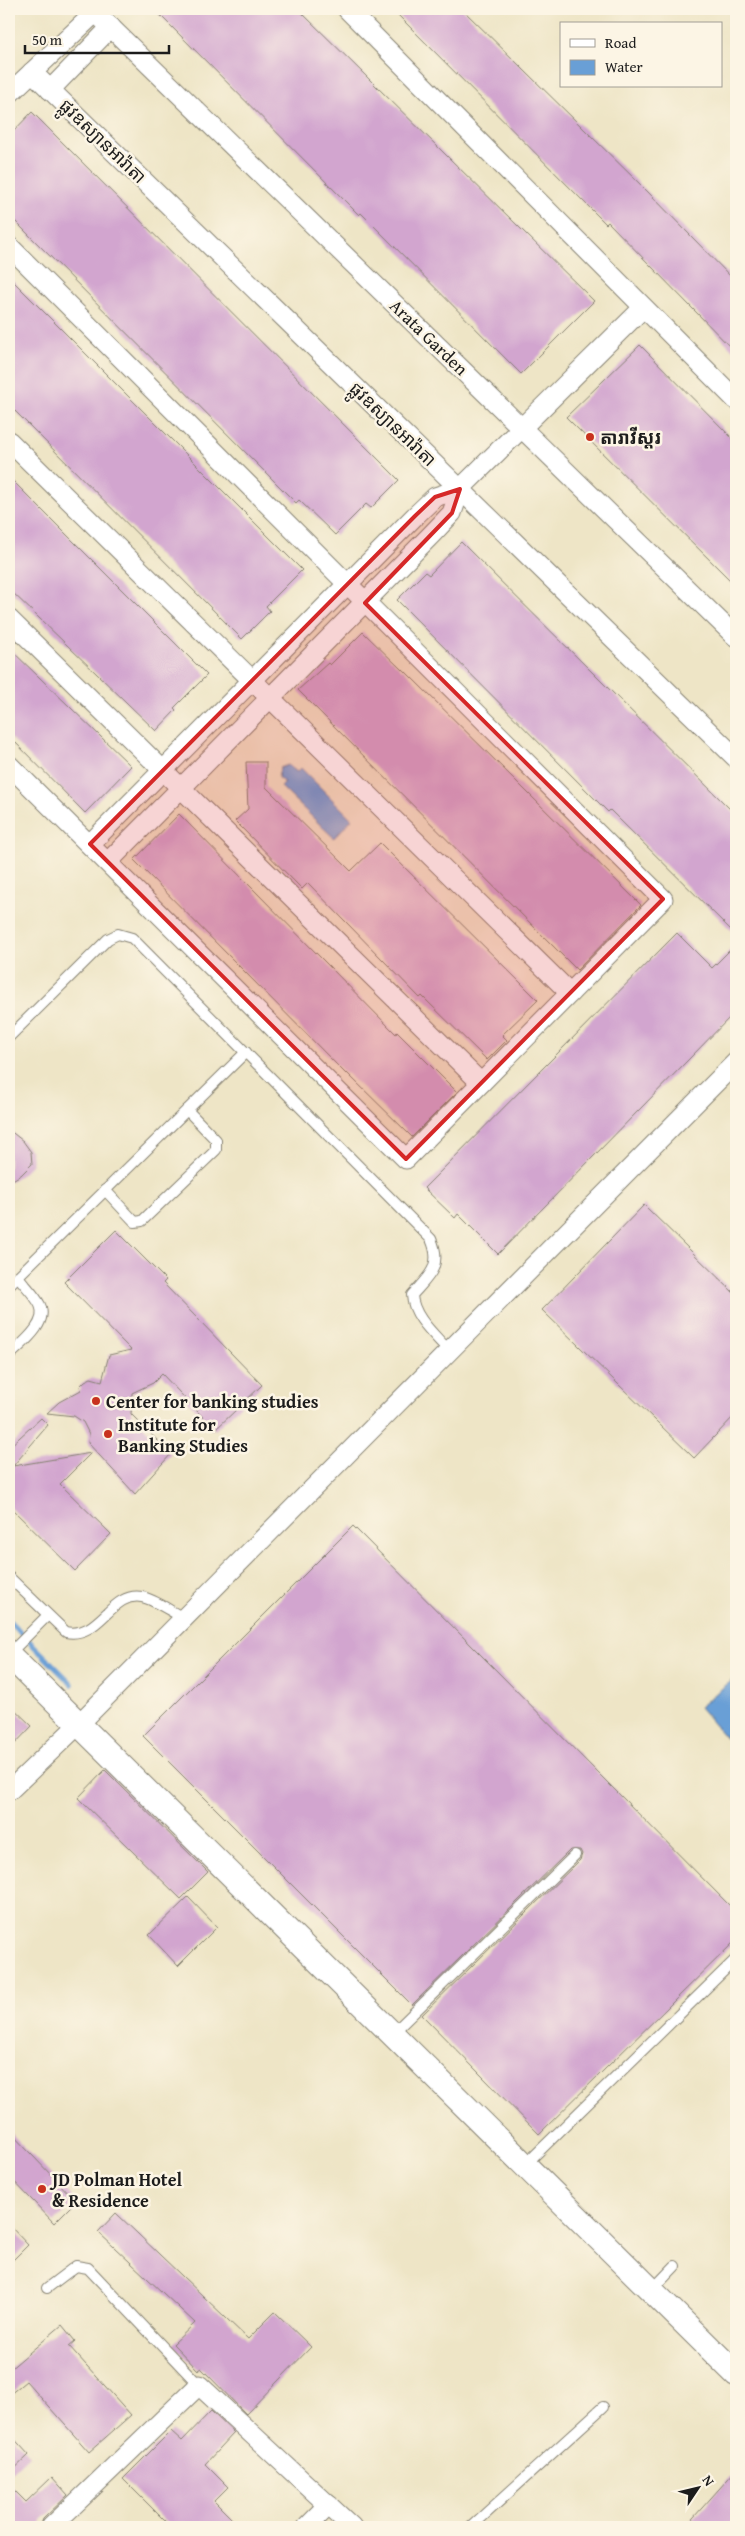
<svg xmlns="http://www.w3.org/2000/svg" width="745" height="2536" font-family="'Gentium Book Plus','Noto Sans Khmer',serif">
  <rect width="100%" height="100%" fill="#fcf5e5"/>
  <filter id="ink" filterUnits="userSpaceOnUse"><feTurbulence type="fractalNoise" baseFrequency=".02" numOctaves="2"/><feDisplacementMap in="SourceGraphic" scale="10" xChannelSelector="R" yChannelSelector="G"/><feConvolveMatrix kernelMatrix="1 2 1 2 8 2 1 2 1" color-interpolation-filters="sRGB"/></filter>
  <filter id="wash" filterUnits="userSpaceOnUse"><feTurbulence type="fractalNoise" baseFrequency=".0096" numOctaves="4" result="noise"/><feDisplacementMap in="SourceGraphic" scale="20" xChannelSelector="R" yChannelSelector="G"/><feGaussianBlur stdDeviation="1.12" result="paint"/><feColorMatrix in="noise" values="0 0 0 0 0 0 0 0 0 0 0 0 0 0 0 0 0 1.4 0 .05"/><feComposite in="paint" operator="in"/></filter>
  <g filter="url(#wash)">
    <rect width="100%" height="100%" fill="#eee5c6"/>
    <g fill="#699fd6" stroke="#425e79">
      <polygon points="288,765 297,772 301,768 352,819 334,838 281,787 285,783 278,778 280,768"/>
      <polygon points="736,1677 736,1750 699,1707"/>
    </g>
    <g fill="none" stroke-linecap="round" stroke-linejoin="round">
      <polyline stroke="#699fd6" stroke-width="5.5" points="9,1621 72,1684"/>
    </g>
    <g id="blocks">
      <g fill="#d2a5cf">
        <polygon points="154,9 298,9 594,301 521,374 361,213 359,215"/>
        <polygon points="392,9 462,9 646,190 736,282 736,353 608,222 606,224"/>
        <polygon points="32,112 399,480 371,508 366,504 335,535 299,500 296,503 9,215 9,136"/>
        <polygon points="9,277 302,570 266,606 270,611 242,639 9,405"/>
        <polygon points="640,345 736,442 736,586 566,417"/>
        <polygon points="9,477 207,675 174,708 176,710 156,731 9,589"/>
        <polygon points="461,542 736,815 736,935 610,810 608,812 397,600 425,572 429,575"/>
        <polygon points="363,632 402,670 403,669 641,905 577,970 298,690 328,663 330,665"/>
        <polygon points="9,648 131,766 85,813 9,736"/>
        <polygon points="246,762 266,762 266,787 351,871 380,843 538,1000 502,1035 507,1040 487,1060 422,996 420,998 308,883 302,889 235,821 248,809"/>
        <polygon points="179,814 396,1034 397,1032 457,1092 412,1137 347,1073 346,1074 134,860"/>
        <polygon points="677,933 712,968 736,944 736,1011 498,1254 458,1214 455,1218 424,1188"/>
        <polygon points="9,1130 23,1141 31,1152 32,1164 21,1175 9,1182"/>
        <polygon points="644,1205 736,1295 736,1414 694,1458 542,1310"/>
        <polygon points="116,1230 166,1280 163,1283 262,1385 215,1430 162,1374 153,1383 132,1393 131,1414 171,1454 135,1494 88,1443 89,1434 83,1422 74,1416 47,1413 59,1402 81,1390 80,1386 85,1381 91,1378 102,1381 109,1355 131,1350 64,1282"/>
        <polygon points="41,1418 48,1425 13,1466 91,1453 60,1484 111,1534 75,1571 9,1506 9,1447"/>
        <polygon points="353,1526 736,1912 736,1940 539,2134 422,2015 580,1860 582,1854 580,1850 570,1850 412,2005 143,1736"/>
        <polygon points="9,1704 32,1726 9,1750"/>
        <polygon points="105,1770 208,1872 181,1899 78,1798"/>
        <polygon points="188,1897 217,1927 178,1966 149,1935"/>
        <polygon points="9,2131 76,2201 54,2223 9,2176"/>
        <polygon points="116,2213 248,2339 275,2312 311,2347 246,2414 201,2368 198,2370 173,2344 195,2323 98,2232"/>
        <polygon points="9,2225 28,2245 9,2264"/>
        <polygon points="62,2325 75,2341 69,2346 131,2415 89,2452 26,2381 9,2395 9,2370"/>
        <polygon points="211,2411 234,2433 205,2464 228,2487 214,2501 240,2527 171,2527 123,2479 171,2431 182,2441"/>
        <polygon points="9,2433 29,2455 9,2474"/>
        <polygon points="736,2470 736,2527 685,2527"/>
        <polygon points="52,2477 68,2495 43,2519 40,2527 9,2527 9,2485 26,2502"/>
      </g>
    </g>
  </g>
  <g filter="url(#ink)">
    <use href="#blocks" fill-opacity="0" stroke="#858071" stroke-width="1"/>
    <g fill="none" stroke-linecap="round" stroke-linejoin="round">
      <g stroke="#858071" stroke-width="12">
        <g id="service">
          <path d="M9 1037 108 939 118 934 132 938 431 1239C443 1266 429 1276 412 1295 413 1317 435 1335 449 1351"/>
          <polyline points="105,1190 135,1222 142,1221 216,1150 216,1140 187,1110"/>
          <polyline points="9,1285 246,1052"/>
          <path d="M9 1356C21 1344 49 1324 40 1305 35 1295 24 1285 18 1276"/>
          <path d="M9 1577 66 1632C100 1639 111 1591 142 1597 154 1599 173 1613 184 1618"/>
          <polyline points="9,1654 47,1616"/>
          <polyline points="393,2033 575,1855"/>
          <polyline points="525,2165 736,1959"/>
          <polyline points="47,2288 76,2266 88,2268 199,2385"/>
          <polyline points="652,2290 675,2266"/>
          <polyline points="471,2527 603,2407"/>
        </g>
      </g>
      <g stroke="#858071" stroke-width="21">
        <g id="minor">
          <polyline points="347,9 736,400"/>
          <polyline points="95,12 736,637"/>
          <polyline points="32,72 736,758"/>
          <polyline points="50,90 111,27"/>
          <polyline points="9,94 99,9"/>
          <polyline points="9,246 663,899 406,1159 9,765"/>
          <polyline points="9,441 570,993"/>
          <polyline points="9,619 481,1083"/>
          <polyline points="90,844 415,516 435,497 460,489"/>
          <polyline points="108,862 432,534 452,513 460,489 643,308"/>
          <polyline points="9,1791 79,1724 736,1062"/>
          <polyline points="51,2527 199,2385 352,2527"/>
          <polyline points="307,2527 329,2505"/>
        </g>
      </g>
      <g stroke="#858071" stroke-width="26">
        <polyline id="tertiary" points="9,1655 736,2374"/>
      </g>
      <use href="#service" stroke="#fff" stroke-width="10"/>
      <use href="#minor" stroke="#fff" stroke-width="19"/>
      <use href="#tertiary" stroke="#fff" stroke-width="24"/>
    </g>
  </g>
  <path fill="#d62828" fill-opacity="0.2" stroke="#d62828" stroke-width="4" stroke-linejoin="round" d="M460 489 452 513 365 603 663 899 406 1159 90 844 415 516 435 497Z"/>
  <g fill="#c8321e" stroke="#fcf5e5" stroke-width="2">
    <circle cx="590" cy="437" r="5"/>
    <circle cx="96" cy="1401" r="5"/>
    <circle cx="108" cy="1434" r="5"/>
    <circle cx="42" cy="2189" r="5"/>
  </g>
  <g text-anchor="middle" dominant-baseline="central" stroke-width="5" stroke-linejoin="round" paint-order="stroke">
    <g font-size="18" fill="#1c1c1c" stroke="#fcf5e5">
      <text transform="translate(103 141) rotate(44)">ផ្លូវឧស្យានអារ៉ាតា</text>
      <text transform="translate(429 337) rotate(44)">Arata Garden</text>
      <text transform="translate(393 424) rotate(44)">ផ្លូវឧស្យានអារ៉ាតា</text>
    </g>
    <g font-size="18" font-weight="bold" fill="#1c1c1c" stroke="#fcf5e5" text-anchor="start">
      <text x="600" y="437">តារាវីស្តរ</text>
      <text x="106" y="1401">Center for banking studies</text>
      <text x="118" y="1424">Institute for<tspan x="118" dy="21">Banking Studies</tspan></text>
      <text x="52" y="2179">JD Polman Hotel<tspan x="52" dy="21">&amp; Residence</tspan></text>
    </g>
  </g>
  <rect width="745" height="2536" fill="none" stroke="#fcf5e5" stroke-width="30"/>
  <rect x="560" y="22" width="162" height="65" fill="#fcf5e5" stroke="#a29e95"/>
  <rect x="570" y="39" width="25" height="8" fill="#ffffff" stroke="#a29e95"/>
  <text x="605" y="48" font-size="15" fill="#1c1c1c">Road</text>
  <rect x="570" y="60" width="25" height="15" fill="#699fd6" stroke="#a29e95"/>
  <text x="605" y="72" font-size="15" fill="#1c1c1c">Water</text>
  <g transform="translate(698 2488) rotate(55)" stroke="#fcf5e5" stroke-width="4" paint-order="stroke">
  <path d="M0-4L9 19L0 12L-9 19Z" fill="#1c1c1c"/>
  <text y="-8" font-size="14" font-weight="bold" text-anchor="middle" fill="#1c1c1c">N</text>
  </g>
  <path d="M25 45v8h144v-8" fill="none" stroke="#1c1c1c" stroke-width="2.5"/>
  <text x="32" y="45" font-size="15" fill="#1c1c1c" stroke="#fcf5e5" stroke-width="4" paint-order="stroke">50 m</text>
</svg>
